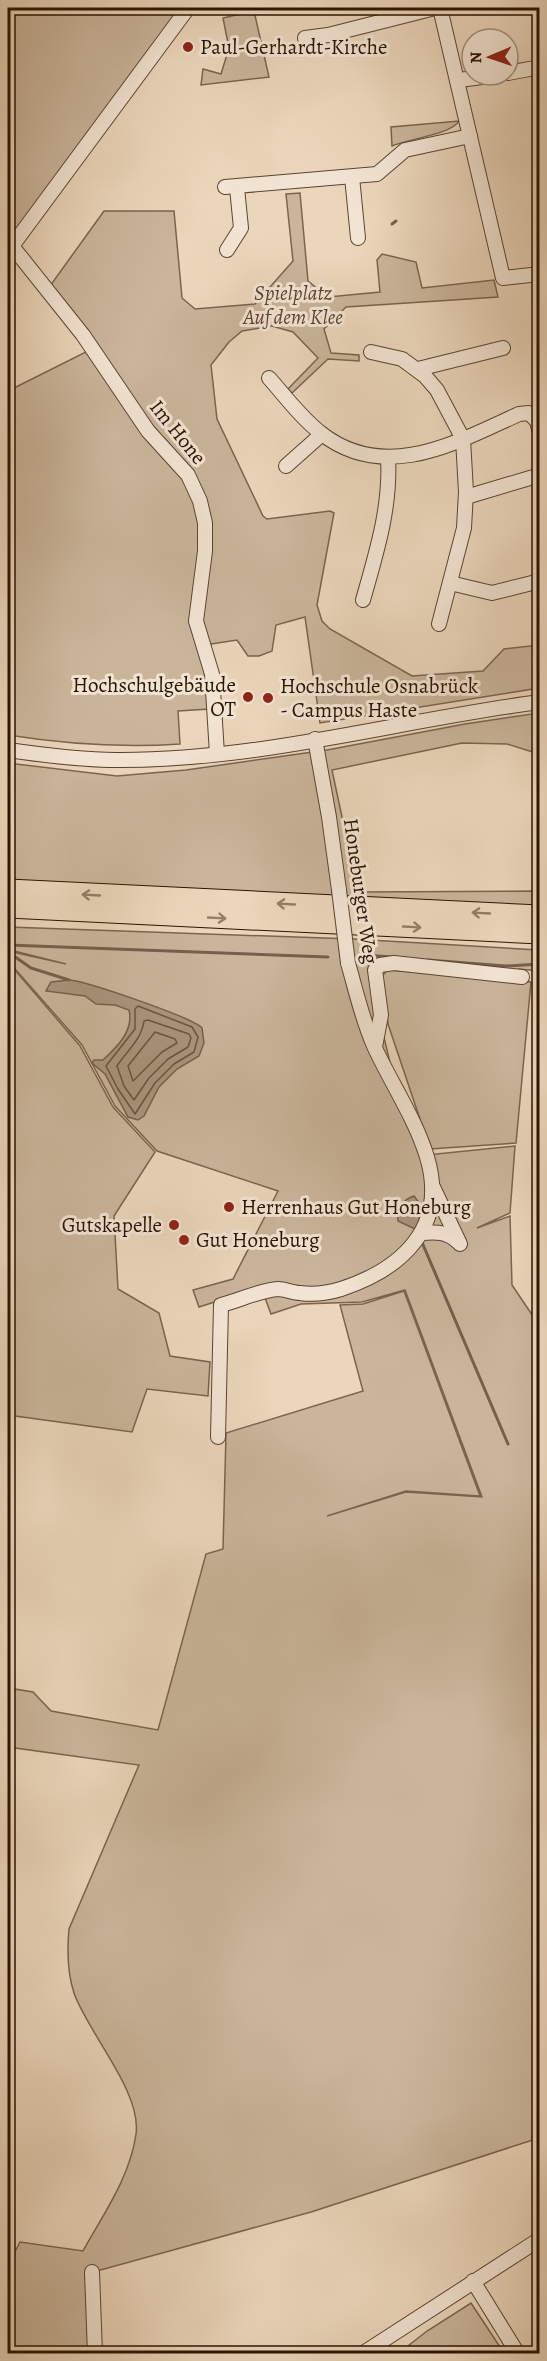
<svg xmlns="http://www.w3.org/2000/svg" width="547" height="2361" font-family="Alegreya,serif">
  <rect width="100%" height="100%" fill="#ebd6bb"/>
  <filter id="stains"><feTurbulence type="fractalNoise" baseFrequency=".00333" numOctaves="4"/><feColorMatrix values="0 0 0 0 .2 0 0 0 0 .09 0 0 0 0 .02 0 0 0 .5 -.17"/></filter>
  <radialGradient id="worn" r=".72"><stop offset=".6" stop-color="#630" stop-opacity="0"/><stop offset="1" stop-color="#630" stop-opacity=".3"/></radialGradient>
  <g fill="#cab59b" stroke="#7a644e" stroke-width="1.5">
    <polygon points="8,8 188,8 8,253"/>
    <polygon points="254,11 269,77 201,85 203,69 221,74 229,48 223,18"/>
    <path d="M459 121C452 134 408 139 392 146L391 127Z"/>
    <path d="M300 193 308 281 328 297 380 292 377 260 382 254 416 262 422 288 494 280 498 297 346 307 324 329 331 353 359 355V361L328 359 292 393 288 389 318 358 293 332 272 326 242 331 229 342 211 365 217 419 263 516 267 519 330 511 334 513 317 605 322 621 330 629 412 676 483 671 504 649 539 645V688L320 723 305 617 276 625 272 651 259 656H248L237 640 211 644 199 651 206 672 209 709 178 711 180 744C122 748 65 744 8 735V391L88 351 50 286 104 211H174L182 298 195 309 255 304 293 261 286 194Z"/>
    <polygon points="539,713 539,754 507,744 462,743 332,770 358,892 539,891 539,910 8,882 8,763 117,776 186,770 327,750 465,724"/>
    <path d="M8 927 353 939 539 950V971L519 969 510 975 372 964 374 996 400 1104 427 1155 515 1146 510 1213 477 1228 510 1216 512 1285 539 1325V2138L311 2212 93 2272 95 2353H8V2265L20 2242 83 2251C104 2213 130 2177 136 2134 142 2092 88 2033 74 1993 67 1972 67 1951 69 1929L139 1765 8 1747V1688L33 1692 51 1711 158 1730 206 1554 223 1549 226 1433 363 1391 340 1305 363 1304 404 1291 480 1496 406 1491 327 1516 406 1492 482 1497 405 1290 362 1302 301 1304 271 1314 261 1287 199 1307 193 1290 233 1279 278 1191 157 1151 115 1106 82 1045 8 961V944L13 952 66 964 14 951 8 942Z"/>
    <polygon points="8,962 80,1046 113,1107 155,1152 114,1216 118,1289 159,1313 170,1356 210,1362 208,1396 147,1389 132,1432 8,1415"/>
    <polygon points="388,970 531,982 516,1143 430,1149 388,1024 381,977"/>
    <polygon points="471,2303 504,2353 399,2353 427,2331"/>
  </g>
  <g fill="#a9947c" stroke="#76604b" stroke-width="1.5">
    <path d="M69 980C86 981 194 1018 202 1028L204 1043 199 1056 177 1069 159 1087 144 1116 138 1120 128 1117 105 1074 92 1063 94 1060H103C117 1047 134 1031 129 1010L115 1005 96 1004 85 996 46 991 51 982Z"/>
    <path d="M414 1196 422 1207 417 1230 398 1221C396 1209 402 1200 414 1196Z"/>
  </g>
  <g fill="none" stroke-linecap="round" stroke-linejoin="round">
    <g stroke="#6a543e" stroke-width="1.5">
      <polygon points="138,1006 192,1027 198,1037 194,1052 174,1064 155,1083 135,1114 118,1089 106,1066 135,1029 135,1009"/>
      <path d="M148 1020 189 1034 191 1038 188 1047 168 1059 149 1078 134 1100 124 1086 117 1066C127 1050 141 1041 144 1021Z"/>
      <polygon points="155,1032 175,1039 177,1043 162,1052 133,1081 128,1066"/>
    </g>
    <g stroke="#76604b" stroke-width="3">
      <polyline points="392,224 396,221"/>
      <polyline points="8,945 328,957"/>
      <polyline points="8,952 31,968 69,980"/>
      <polyline points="364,955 392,957"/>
      <polyline points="428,960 506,966 540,964"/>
      <polyline points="421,1240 508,1444"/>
    </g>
    <g stroke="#5a4430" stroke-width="16">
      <g id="minor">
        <polyline points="440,8 503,278 540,274"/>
        <polyline points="305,38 328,35 435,8"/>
        <polyline points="508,73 540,67"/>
        <polyline points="459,80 498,75"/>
        <polyline points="352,177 358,238"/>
        <polyline points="225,187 377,174 405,150 470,136"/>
        <polyline points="8,245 12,246 83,335 148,431 188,475 200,501 205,523 205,551 196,621 212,674 217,754"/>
        <polyline points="12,246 188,8"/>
        <polyline points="227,250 241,228 237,188"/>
        <polyline points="371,352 402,359 425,376 437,390 463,439 466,492 464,528 439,624"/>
        <polyline points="418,369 503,348"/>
        <path d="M269 378C285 396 302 419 322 434 386 483 457 442 519 414L529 413 537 421 540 433"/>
        <polyline points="286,466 322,434"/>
        <polyline points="466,497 540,475"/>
        <polyline points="450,583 492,593 540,581"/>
        <path d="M363 600C376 554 391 507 388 458"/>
        <polyline points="315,739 329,817 339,890"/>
        <path d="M8 750C43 755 80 760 116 760 259 761 399 720 540 702"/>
        <polyline points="375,1047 381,1015 375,970 380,965 394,963 522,977"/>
        <polyline points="432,1185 460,1244"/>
        <path d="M421 1233C436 1232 447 1231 458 1242"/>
        <path d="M218 1437 221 1305C238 1301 260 1290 278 1289 285 1289 293 1293 300 1293 314 1295 328 1293 341 1289 402 1269 448 1227 427 1157 415 1118 391 1083 374 1046 362 1019 356 991 348 963"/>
        <polyline points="92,2272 95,2354"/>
        <polyline points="473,2281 518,2354"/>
        <polyline points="362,2354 540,2239"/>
      </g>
    </g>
    <g stroke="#2a1301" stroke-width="23">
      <g id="highway">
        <polyline points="8,890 540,916"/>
        <polyline points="8,907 540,933"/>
      </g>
    </g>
    <use href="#minor" stroke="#f2e4d3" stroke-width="14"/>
    <use href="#highway" stroke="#ebd6bb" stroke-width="21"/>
    <g stroke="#5a4430" stroke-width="16" stroke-linecap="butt">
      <polyline id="minor-bridge" points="339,890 348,963"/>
    </g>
    <use href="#minor-bridge" stroke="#f2e4d3" stroke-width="14"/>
  </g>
  <defs><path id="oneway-shaft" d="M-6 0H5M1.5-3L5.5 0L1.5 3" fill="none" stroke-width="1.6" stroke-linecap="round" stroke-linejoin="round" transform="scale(1.5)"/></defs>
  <g stroke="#947e67">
    <use href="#oneway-shaft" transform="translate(91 895) rotate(-177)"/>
    <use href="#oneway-shaft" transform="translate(286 904) rotate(-177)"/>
    <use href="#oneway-shaft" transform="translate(481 913) rotate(-177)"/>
    <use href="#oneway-shaft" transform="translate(217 918) rotate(3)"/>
    <use href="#oneway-shaft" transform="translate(412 927) rotate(3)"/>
  </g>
  <g fill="#8f2418" stroke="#f2e4d3" stroke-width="2">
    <circle cx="188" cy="47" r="6"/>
    <circle cx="248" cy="697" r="6"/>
    <circle cx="268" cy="698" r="6"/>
    <circle cx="229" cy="1207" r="6"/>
    <circle cx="174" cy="1225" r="6"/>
    <circle cx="184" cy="1240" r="6"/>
  </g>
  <g text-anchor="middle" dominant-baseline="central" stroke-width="6" stroke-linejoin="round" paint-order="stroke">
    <g font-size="21" fill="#2a1301" stroke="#f2e4d3" text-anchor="start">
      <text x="200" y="47">Paul-Gerhardt-Kirche</text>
      <text x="236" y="685" text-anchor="end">Hochschulgebäude<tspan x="236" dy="24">OT</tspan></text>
      <text x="280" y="686">Hochschule Osnabrück<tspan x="280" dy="24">- Campus Haste</tspan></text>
      <text x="241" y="1207">Herrenhaus Gut Honeburg</text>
      <text x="162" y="1225" text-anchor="end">Gutskapelle</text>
      <text x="196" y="1240">Gut Honeburg</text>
    </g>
    <g font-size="21" font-style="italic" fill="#5a442f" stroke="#f2e4d3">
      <text x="293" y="293">Spielplatz<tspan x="293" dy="24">Auf dem Klee</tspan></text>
    </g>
    <g font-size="21" fill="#2a1301" stroke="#f2e4d3">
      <text transform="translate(178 432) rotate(51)">Im Hone</text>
      <text transform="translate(361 891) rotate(82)">Honeburger Weg</text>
    </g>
  </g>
  <rect width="547" height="2361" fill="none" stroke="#ebd6bb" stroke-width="30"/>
  <rect x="9" y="9" width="529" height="2343" fill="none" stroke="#2a1301" stroke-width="3"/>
  <rect x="15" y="15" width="517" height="2331" fill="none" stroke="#2a1301" stroke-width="1.5"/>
  <g transform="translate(490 57) rotate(268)"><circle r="28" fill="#f2e4d3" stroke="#a2907f" stroke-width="1.5"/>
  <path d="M0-4.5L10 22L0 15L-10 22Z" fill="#8f2418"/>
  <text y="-9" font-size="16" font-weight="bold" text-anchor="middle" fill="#2a1301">N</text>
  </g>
  <rect width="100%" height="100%" filter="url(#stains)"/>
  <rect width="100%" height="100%" fill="url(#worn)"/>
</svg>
